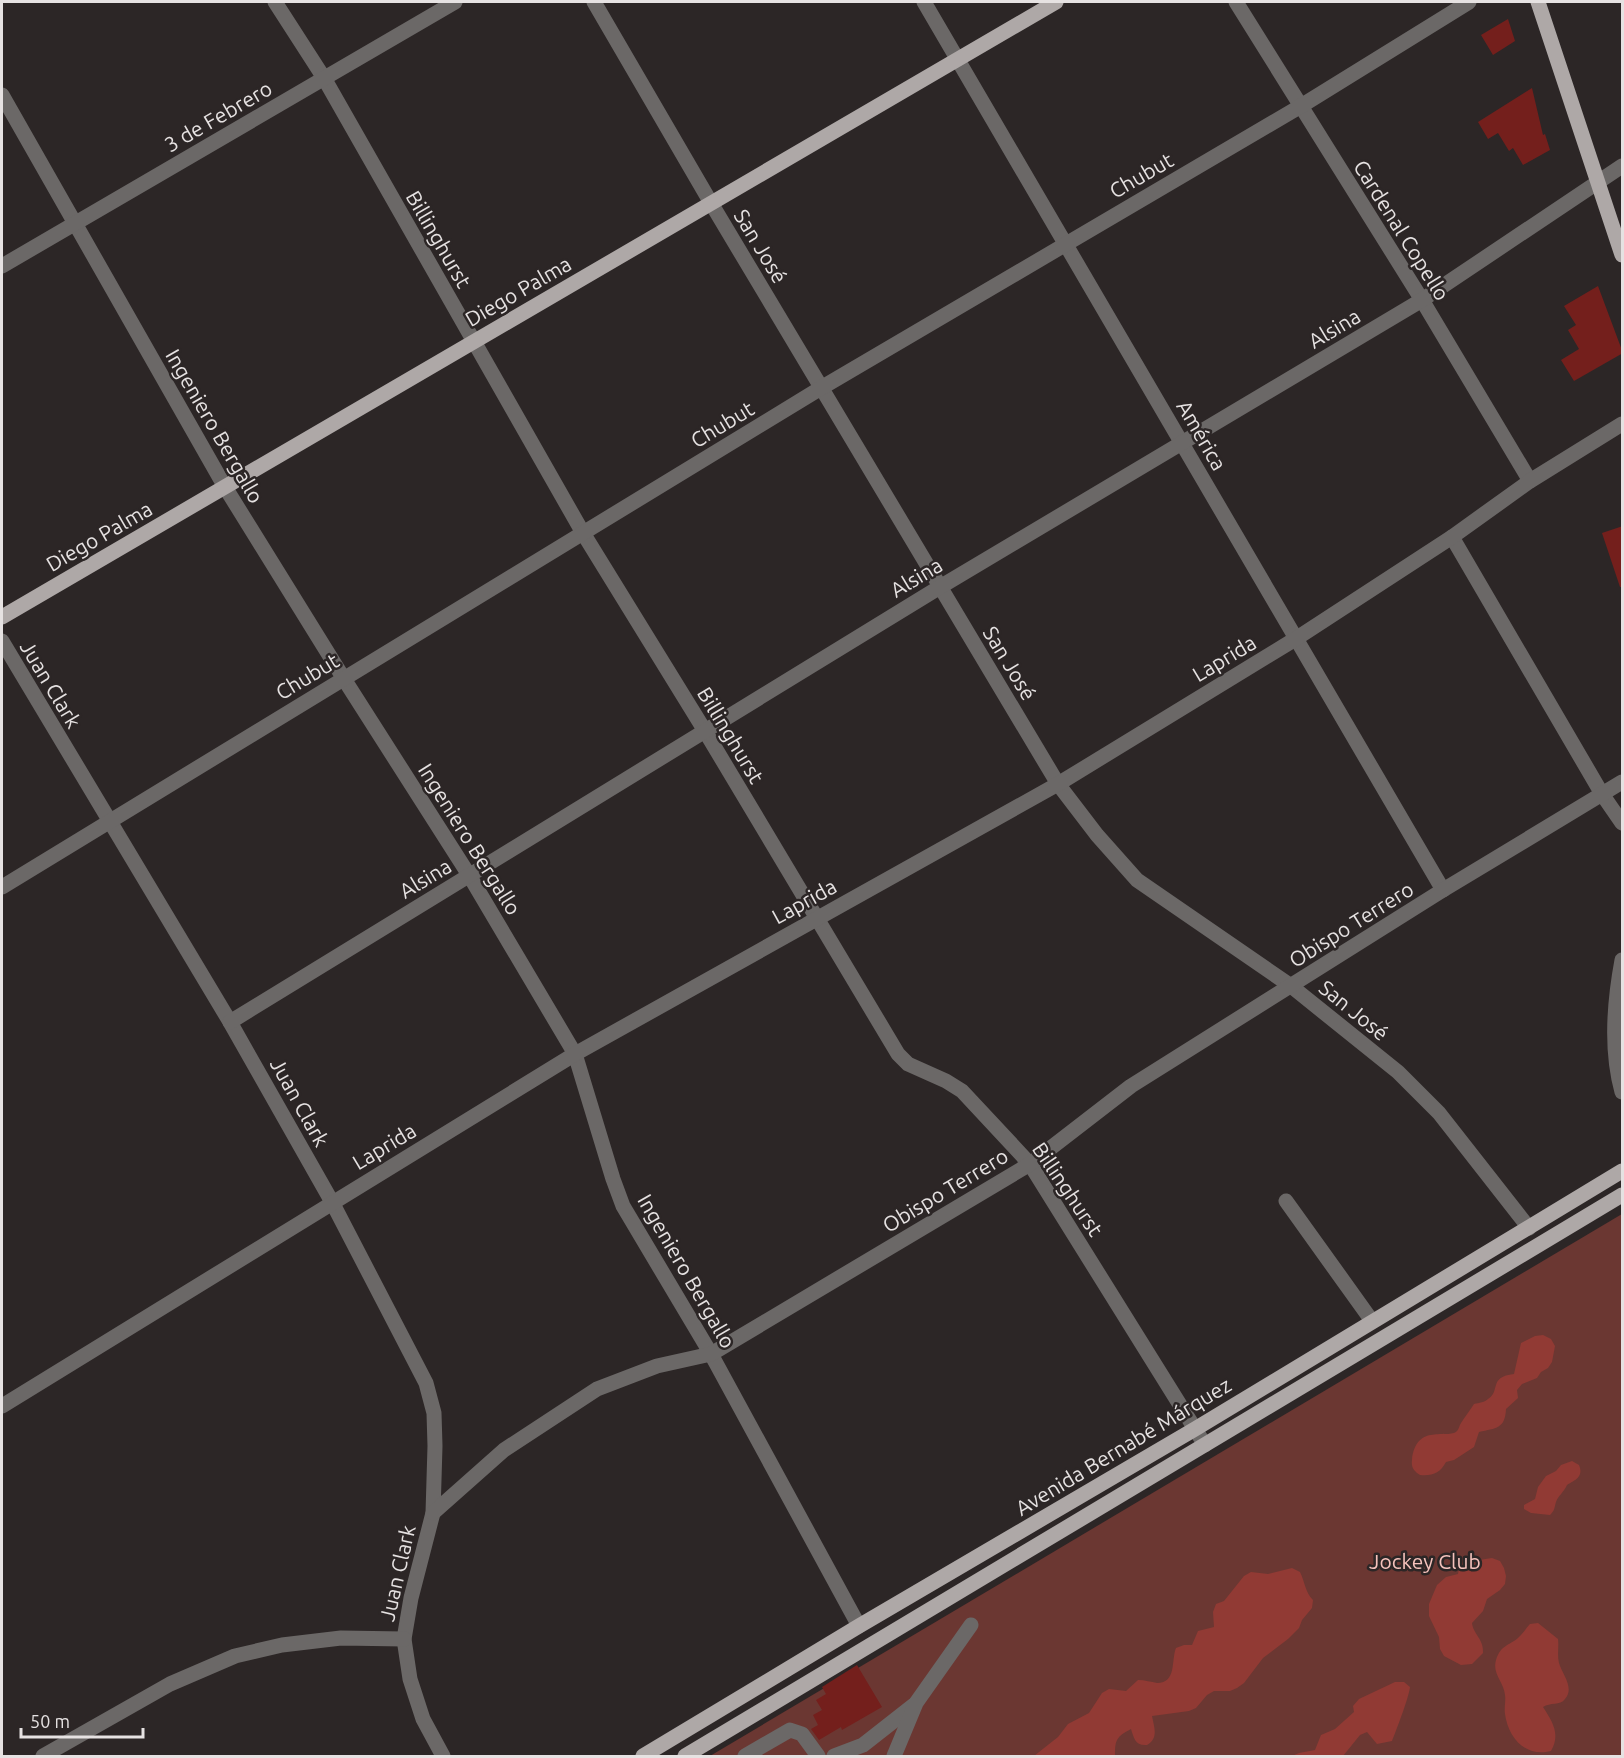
<svg xmlns="http://www.w3.org/2000/svg" width="1624" height="1758" font-family="Ubuntu,sans-serif">
  <rect width="100%" height="100%" fill="#2c2626"/>
  <polygon fill="#6b3732" points="1622,1214 1622,1756 710,1756"/>
  <g fill="#913a34">
    <path d="M1543 1335 1551 1339 1555 1346 1552 1362 1548 1368 1541 1372 1537 1378 1522 1384 1517 1390 1518 1398 1506 1409C1505 1429 1496 1428 1479 1432L1474 1447 1454 1460 1446 1462C1440 1473 1433 1476 1420 1475 1414 1471 1411 1468 1412 1460 1416 1422 1448 1440 1457 1431 1459 1429 1459 1426 1461 1423 1465 1417 1470 1410 1474 1404 1479 1403 1485 1402 1488 1399 1501 1391 1488 1377 1514 1374L1521 1343 1535 1336Z"/>
    <path d="M1572 1461 1579 1465C1584 1477 1575 1480 1567 1485 1564 1492 1558 1496 1556 1502 1554 1509 1555 1510 1550 1515L1531 1513 1524 1509V1505L1535 1499 1538 1487 1546 1476 1556 1471 1561 1465Z"/>
    <path d="M1492 1558 1500 1561 1504 1568 1506 1576 1505 1584 1500 1590 1487 1599 1483 1611 1472 1623C1473 1634 1484 1639 1483 1653L1472 1664 1461 1665 1444 1656 1440 1649 1439 1637 1429 1616V1604L1437 1585 1446 1577 1458 1574 1460 1563Z"/>
    <path d="M1292 1568 1300 1572C1305 1582 1305 1592 1313 1600L1312 1608 1302 1620 1299 1628 1288 1639 1263 1658 1244 1683 1237 1688 1230 1691H1214L1207 1695 1196 1708 1189 1711 1152 1716C1154 1727 1159 1738 1147 1745 1135 1746 1134 1738 1131 1729 1116 1737 1115 1740 1115 1756H1034L1058 1737 1068 1724 1089 1713 1102 1693 1109 1689 1126 1691 1138 1680C1145 1680 1151 1682 1157 1683 1177 1683 1171 1660 1176 1648L1184 1645H1192L1198 1631 1214 1627 1213 1612 1216 1604 1224 1601 1244 1576 1251 1572 1268 1574Z"/>
    <path d="M1538 1623 1558 1639C1559 1647 1557 1655 1559 1663 1562 1674 1575 1688 1565 1699 1560 1706 1550 1702 1543 1707 1552 1721 1561 1734 1551 1751 1525 1758 1508 1737 1505 1714 1504 1707 1506 1701 1505 1695 1504 1682 1492 1674 1496 1660 1501 1645 1508 1646 1518 1638 1523 1634 1526 1628 1530 1624Z"/>
    <path d="M1395 1682H1404L1410 1687C1409 1697 1396 1731 1392 1741L1377 1744 1367 1732 1360 1735 1343 1756H1292L1299 1753 1315 1750 1321 1735 1335 1729 1354 1712 1353 1706 1359 1699Z"/>
  </g>
  <g fill="#741f1c">
    <polygon points="1508,19 1515,41 1493,55 1481,35"/>
    <polygon points="1532,88 1543,135 1545,134 1550,150 1523,165 1513,148 1509,151 1498,133 1488,139 1478,122"/>
    <polygon points="1598,286 1623,353 1574,381 1561,360 1579,349 1568,330 1576,325 1564,306"/>
    <polygon points="1623,526 1623,587 1620,587 1602,533"/>
    <polygon points="857,1665 882,1707 842,1730 841,1727 819,1740 811,1729 818,1725 813,1715 822,1710 816,1700 826,1694 822,1687"/>
  </g>
  <g fill="none" stroke-linecap="round" stroke-linejoin="round">
    <g stroke="#6b6867" stroke-width="15">
      <polyline points="275,2 324,78 583,533 705,731 898,1054 908,1064 946,1081 962,1091 1030,1164 1205,1445"/>
      <polyline points="594,2 711,203 1058,784 1097,835 1137,880 1291,986 1398,1072 1439,1113 1529,1228"/>
      <polyline points="924,2 1443,890"/>
      <polyline points="1236,2 1422,300 1530,481"/>
      <polyline points="2,95 225,487 344,679 469,875 575,1054 613,1179 623,1206 711,1354 859,1626"/>
      <polyline points="2,266 455,2"/>
      <polyline points="1452,537 1602,794 1622,823"/>
      <polyline points="2,641 230,1022 332,1202 426,1383 434,1413 435,1446 433,1513 411,1598 404,1639 410,1679 423,1719 443,1756"/>
      <polyline points="2,887 821,388 1301,106 1469,2"/>
      <path d="M1622 960C1614 1003 1610 1049 1622 1092"/>
      <polyline points="230,1022 940,587 1422,300 1622,166"/>
      <polyline points="1286,1201 1372,1321"/>
      <polyline points="2,1406 575,1054 1058,784 1297,638 1452,537 1530,481 1622,424"/>
      <polyline points="433,1513 504,1450 597,1389 657,1366 711,1354 1030,1164 1131,1086 1443,890 1622,782"/>
      <polyline points="43,1756 170,1684 235,1656 282,1645 341,1638 404,1639"/>
      <polyline points="745,1756 790,1730 802,1734 818,1756"/>
      <polyline points="834,1756 863,1745 914,1705"/>
      <polyline points="894,1756 916,1703 971,1625"/>
    </g>
    <g stroke="#aea8a7" stroke-width="15">
      <polyline points="1538,2 1622,255"/>
      <polyline points="2,617 1056,2"/>
      <polyline points="643,1756 859,1626 1195,1429 1622,1171"/>
      <polyline points="685,1756 1622,1195"/>
    </g>
  </g>
  <g text-anchor="middle" dominant-baseline="central" stroke-width="5" stroke-linejoin="round" paint-order="stroke">
    <g font-size="21" fill="#e6e2e2" stroke="#2c2626">
      <text transform="translate(218 116) rotate(-30)">3 de Febrero</text>
      <text transform="translate(1141 175) rotate(-30)">Chubut</text>
      <text transform="translate(1402 230) rotate(58)">Cardenal Copello</text>
      <text transform="translate(439 239) rotate(60)">Billinghurst</text>
      <text transform="translate(761 246) rotate(59)">San José</text>
      <text transform="translate(518 291) rotate(-30)">Diego Palma</text>
      <text transform="translate(1334 328) rotate(-31)">Alsina</text>
      <text transform="translate(722 424) rotate(-31)">Chubut</text>
      <text transform="translate(215 426) rotate(60)">Ingeniero Bergallo</text>
      <text transform="translate(1202 435) rotate(60)">América</text>
      <text transform="translate(99 536) rotate(-30)">Diego Palma</text>
      <text transform="translate(916 577) rotate(-31)">Alsina</text>
      <text transform="translate(1224 658) rotate(-31)">Laprida</text>
      <text transform="translate(1010 663) rotate(59)">San José</text>
      <text transform="translate(307 676) rotate(-31)">Chubut</text>
      <text transform="translate(51 684) rotate(59)">Juan Clark</text>
      <text transform="translate(731 735) rotate(59)">Billinghurst</text>
      <text transform="translate(470 839) rotate(58)">Ingeniero Bergallo</text>
      <text transform="translate(425 878) rotate(-31)">Alsina</text>
      <text transform="translate(804 901) rotate(-29)">Laprida</text>
      <text transform="translate(1351 924) rotate(-32)">Obispo Terrero</text>
      <text transform="translate(1354 1010) rotate(39)">San José</text>
      <text transform="translate(300 1102) rotate(61)">Juan Clark</text>
      <text transform="translate(384 1146) rotate(-31)">Laprida</text>
      <text transform="translate(1068 1189) rotate(56)">Billinghurst</text>
      <text transform="translate(945 1190) rotate(-31)">Obispo Terrero</text>
      <text transform="translate(687 1271) rotate(60)">Ingeniero Bergallo</text>
      <text transform="translate(1123 1446) rotate(-31)">Avenida Bernabé Márquez</text>
      <text transform="translate(397 1573) rotate(-77)">Juan Clark</text>
    </g>
    <g font-size="21" fill="#f5c2bc" stroke="#2c2626">
      <text x="1425" y="1561">Jockey Club</text>
    </g>
  </g>
  <rect width="1624" height="1758" fill="none" stroke="#e6e2e2" stroke-width="6"/>
  <path d="M21 1728v9h122v-9" fill="none" stroke="#e6e2e2" stroke-width="3"/>
  <text x="30" y="1728" font-size="18" fill="#e6e2e2" stroke="#2c2626" stroke-width="4.5" paint-order="stroke">50 m</text>
</svg>
